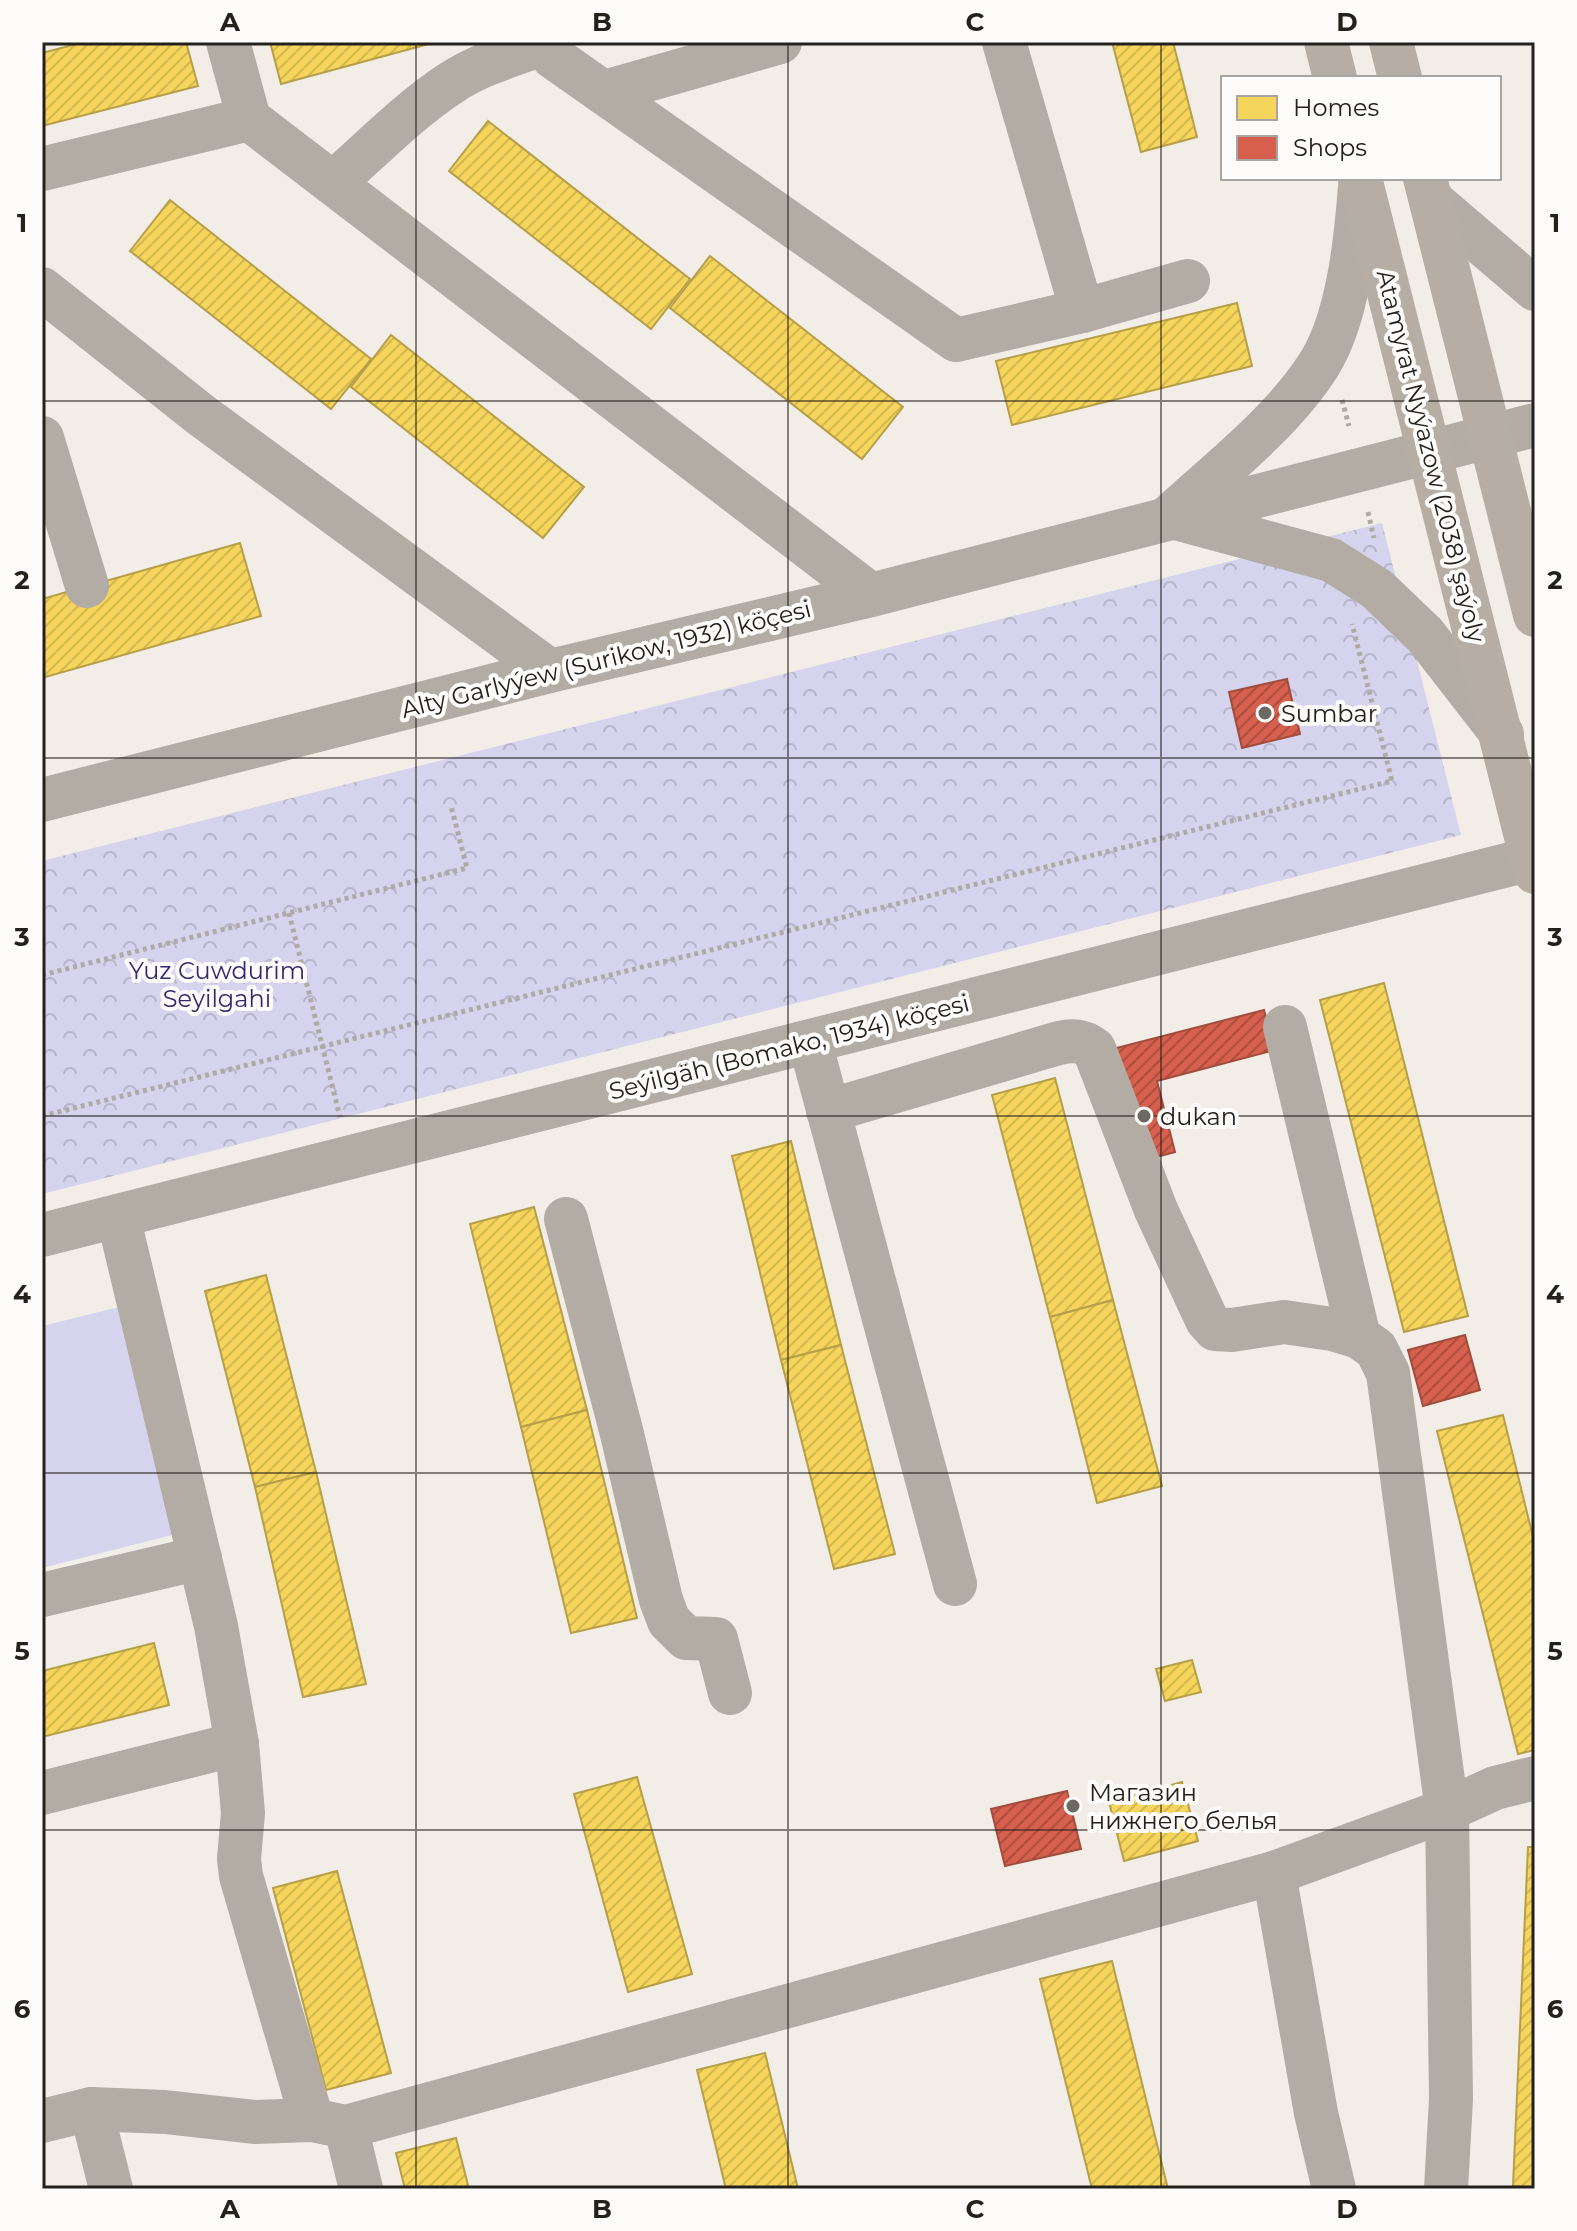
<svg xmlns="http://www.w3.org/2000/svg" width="1577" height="2231" font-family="Montserrat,sans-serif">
  <defs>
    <pattern id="forest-crowns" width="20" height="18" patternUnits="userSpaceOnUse" patternTransform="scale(2)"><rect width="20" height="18" fill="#d5d3ed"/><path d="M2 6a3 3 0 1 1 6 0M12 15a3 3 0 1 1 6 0" fill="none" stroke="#b7b5cb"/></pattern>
    <pattern id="homes-hatch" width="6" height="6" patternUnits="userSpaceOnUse" patternTransform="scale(2)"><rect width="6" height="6" fill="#f6d55c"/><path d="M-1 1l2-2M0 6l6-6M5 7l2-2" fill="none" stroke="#d3b74f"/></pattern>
    <pattern id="shops-hatch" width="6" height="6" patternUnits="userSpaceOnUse" patternTransform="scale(2)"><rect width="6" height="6" fill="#d6604d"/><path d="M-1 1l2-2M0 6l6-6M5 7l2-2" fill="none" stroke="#ad4f3f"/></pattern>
  </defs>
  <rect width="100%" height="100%" fill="#f3ede8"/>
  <polygon fill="url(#forest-crowns)" points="1382,523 1461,835 42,1194 42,861"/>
  <polygon fill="#d5d3ed" points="123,1306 180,1533 42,1568 42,1326"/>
  <g fill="url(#homes-hatch)" stroke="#b79f49" stroke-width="2">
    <polygon points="84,42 186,42 198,86 42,126 42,53"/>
    <polygon points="270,42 436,42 281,84"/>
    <polygon points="1112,42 1173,42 1197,137 1141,152"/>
    <polygon points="488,121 690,279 651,329 449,171"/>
    <polygon points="170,200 371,359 331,409 130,251"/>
    <polygon points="710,256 903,407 862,459 670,308"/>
    <polygon points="1237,303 1252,366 1012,425 996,361"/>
    <polygon points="391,335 584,487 543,538 351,387"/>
    <polygon points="240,543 261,616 42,678 42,599"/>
    <polygon points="1384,983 1468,1316 1404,1332 1320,1000"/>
    <polygon points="1055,1078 1113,1300 1050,1317 992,1095"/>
    <polygon points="791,1141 841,1345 781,1360 732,1156"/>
    <polygon points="534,1207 587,1410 521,1427 470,1224"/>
    <polygon points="266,1275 316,1472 255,1487 205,1291"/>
    <polygon points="1113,1300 1162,1486 1097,1503 1050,1317"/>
    <polygon points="841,1345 895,1554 834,1569 781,1360"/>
    <polygon points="587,1410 637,1618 571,1633 521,1427"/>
    <polygon points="1503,1415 1535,1545 1535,1750 1518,1754 1437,1431"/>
    <polygon points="316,1472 366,1684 303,1697 255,1487"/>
    <polygon points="154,1643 169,1705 42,1737 42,1671"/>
    <polygon points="1192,1660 1201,1692 1165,1701 1156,1669"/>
    <polygon points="637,1777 692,1974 628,1992 574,1794"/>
    <polygon points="1182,1782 1198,1841 1124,1861 1109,1802"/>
    <polygon points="1528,1847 1535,1847 1535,2187 1513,2186"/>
    <polygon points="337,1871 391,2073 326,2090 273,1888"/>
    <polygon points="1112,1961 1168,2189 1092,2189 1040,1979"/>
    <polygon points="765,2053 798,2189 726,2189 697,2070"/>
    <polygon points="456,2138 469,2189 405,2189 396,2153"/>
  </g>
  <g fill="url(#shops-hatch)" stroke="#a14d3e" stroke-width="2">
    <polygon points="1287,679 1300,734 1242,748 1229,692"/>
    <polygon points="1264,1010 1275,1050 1157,1081 1175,1152 1134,1163 1105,1051"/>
    <polygon points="1465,1335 1480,1390 1423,1406 1408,1350"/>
    <polygon points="1067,1791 1081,1849 1005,1866 991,1809"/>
  </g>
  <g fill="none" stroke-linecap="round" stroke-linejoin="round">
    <g stroke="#b0aaa5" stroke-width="5" stroke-dasharray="4 4" stroke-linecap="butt">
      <polyline points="1342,400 1349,426"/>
      <polyline points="1368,512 1374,538"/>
      <polyline points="289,913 340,1117"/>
      <polyline points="42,975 467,868 451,806"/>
      <polyline points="42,1116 1392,781 1352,624"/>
    </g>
    <g stroke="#b2aca5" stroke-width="44">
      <polyline points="228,42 249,119 871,595"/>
      <polyline points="548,42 553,57 956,340 1082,311 1188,281"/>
      <polyline points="1004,42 1082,311"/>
      <polyline points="605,92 780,42"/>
      <polyline points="42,169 249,119"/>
      <path d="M333 183C371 150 408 111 451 83 479 64 516 54 548 42"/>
      <polyline points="1431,200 1535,289"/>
      <polyline points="42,289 201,415 550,671"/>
      <polyline points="42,438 87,586"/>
      <path d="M1171 515C1220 470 1282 422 1318 366 1348 320 1356 240 1360 187"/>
      <polyline points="1172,517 1331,560 1377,589 1425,635 1502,734"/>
      <polyline points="42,800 550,671 871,595 1535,425"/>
      <polyline points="1285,1027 1359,1337"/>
      <polyline points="810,1042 955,1584"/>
      <path d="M828 1111 1059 1043C1073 1040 1082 1040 1094 1049L1156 1210 1207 1320 1215 1329 1232 1330 1284 1322 1332 1329 1359 1337 1376 1349 1388 1373 1447 1810 1451 2099 1446 2189"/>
      <polyline points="118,1216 216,1626 237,1744 243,1813 239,1859 241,1876 312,2120"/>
      <polyline points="566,1219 622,1434 661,1600 669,1621 686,1638 716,1639 730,1693"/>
      <polyline points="42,1235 1535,858"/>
      <polyline points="42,1595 200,1558"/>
      <polyline points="42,1793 237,1744"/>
      <polyline points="1274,1873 1316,2113 1334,2189"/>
      <polyline points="91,2109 111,2189"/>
      <polyline points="42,2121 91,2109 165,2112 254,2122 312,2120 346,2127 1274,1873 1447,1810 1495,1788 1535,1778"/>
      <polyline points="346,2127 361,2189"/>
    </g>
    <g stroke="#b6ada5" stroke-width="44">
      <polyline points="1326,42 1335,78"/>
      <polyline points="1391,42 1400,78"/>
      <polyline points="1360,178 1535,872"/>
      <polyline points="1425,178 1535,615"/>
    </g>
  </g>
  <path fill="none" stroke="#24201c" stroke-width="2" stroke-opacity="0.55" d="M416 42V2189M788 42V2189M1161 42V2189M42 401H1535M42 758H1535M42 1116H1535M42 1473H1535M42 1830H1535"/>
  <g fill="#6c6863" stroke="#fefcfa" stroke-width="3">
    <circle cx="1265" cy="713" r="8"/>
    <circle cx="1144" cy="1116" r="8"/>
    <circle cx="1073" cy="1806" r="8"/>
  </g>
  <g text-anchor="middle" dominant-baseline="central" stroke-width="8" stroke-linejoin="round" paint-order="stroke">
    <g font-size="24" fill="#24201c" stroke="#fefcfa">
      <text transform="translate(1431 456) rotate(76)">Atamyrat Nyýazow (2038) şaýoly</text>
      <text transform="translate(606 659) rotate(-14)">Alty Garlyýew (Surikow, 1932) köçesi</text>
      <text transform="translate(789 1047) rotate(-14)">Seýilgäh (Bomako, 1934) köçesi</text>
    </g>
    <g font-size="24" fill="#24201c" stroke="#fefcfa" text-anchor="start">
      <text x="1281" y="713">Sumbar</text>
      <text x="1160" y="1116">dukan</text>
      <text x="1089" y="1792">Магазин<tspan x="1089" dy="28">нижнего белья</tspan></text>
    </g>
    <g font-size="24" fill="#33296f" stroke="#fefcfa">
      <text x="217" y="970">Yuz Cuwdurim<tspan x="217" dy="28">Seyilgahi</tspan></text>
    </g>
  </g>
  <rect width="1577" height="2231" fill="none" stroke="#fefcfa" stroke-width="88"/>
  <rect x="1221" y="76" width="280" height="104" fill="#fefcfa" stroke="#a7a4a1" stroke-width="2"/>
  <rect x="1237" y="96" width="40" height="24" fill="#f6d55c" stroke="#a7a4a1" stroke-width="2"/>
  <text x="1293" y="116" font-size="24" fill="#24201c">Homes</text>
  <rect x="1237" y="136" width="40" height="24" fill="#d6604d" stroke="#a7a4a1" stroke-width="2"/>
  <text x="1293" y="156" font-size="24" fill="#24201c">Shops</text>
  <rect x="44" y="44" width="1489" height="2143" fill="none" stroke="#24201c" stroke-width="3"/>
  <g font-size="26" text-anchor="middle" font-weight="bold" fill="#24201c">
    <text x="230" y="31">A</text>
    <text x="602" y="31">B</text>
    <text x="975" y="31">C</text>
    <text x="1347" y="31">D</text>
    <text x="22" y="232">1</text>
    <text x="1555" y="232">1</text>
    <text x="22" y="589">2</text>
    <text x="1555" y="589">2</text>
    <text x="22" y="946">3</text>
    <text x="1555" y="946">3</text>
    <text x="22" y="1303">4</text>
    <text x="1555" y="1303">4</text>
    <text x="22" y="1660">5</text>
    <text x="1555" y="1660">5</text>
    <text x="22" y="2018">6</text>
    <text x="1555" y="2018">6</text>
    <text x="230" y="2218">A</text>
    <text x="602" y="2218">B</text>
    <text x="975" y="2218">C</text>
    <text x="1347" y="2218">D</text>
  </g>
</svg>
